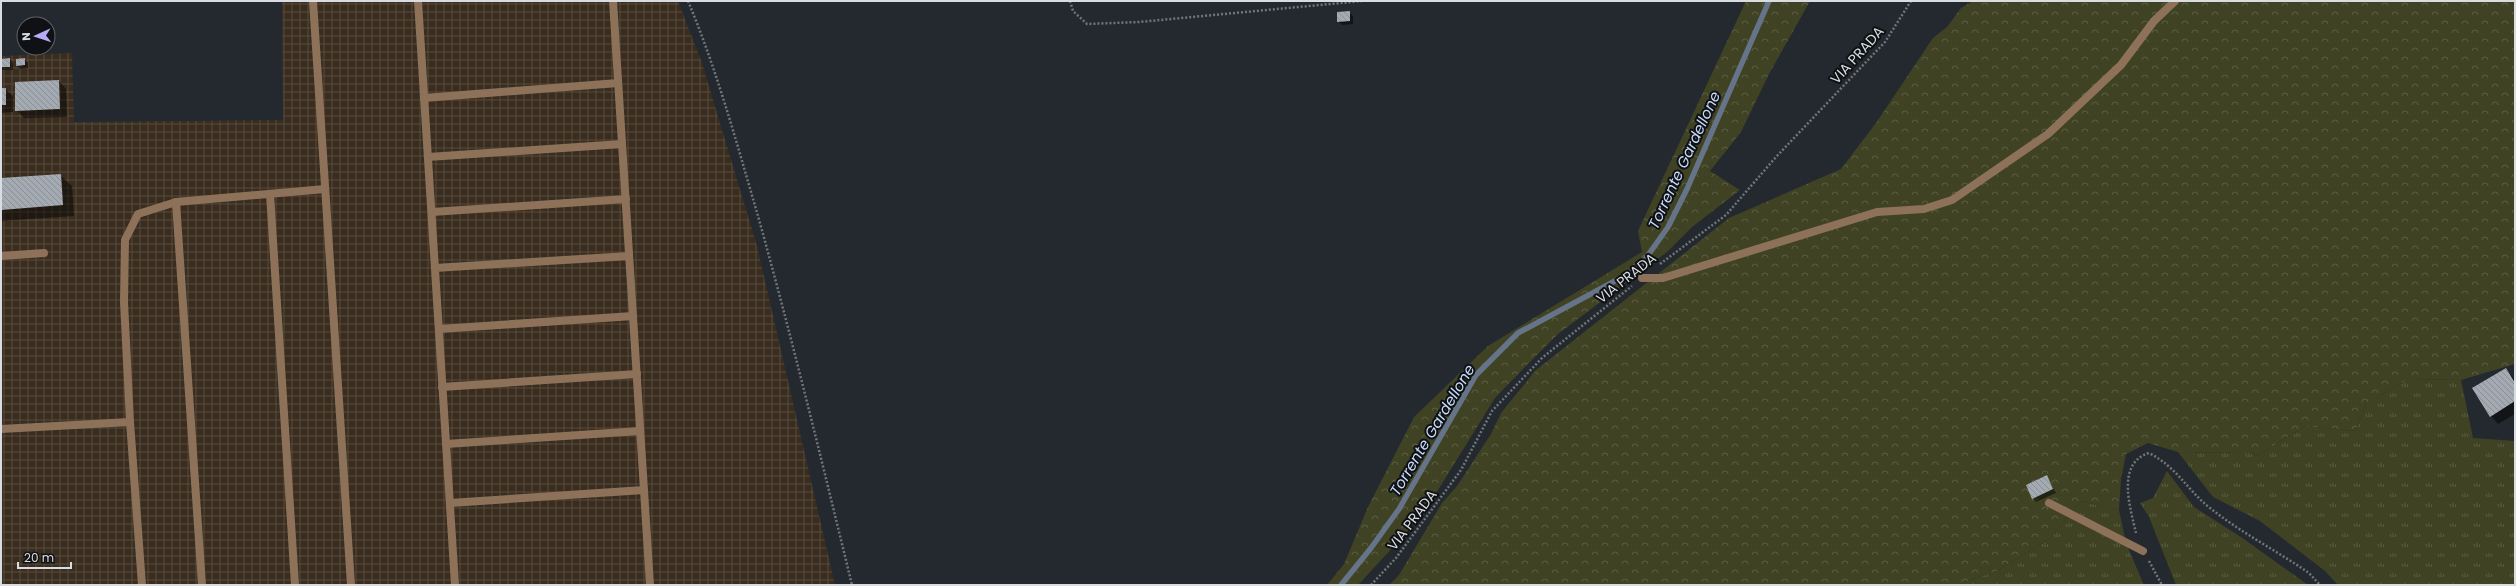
<svg xmlns="http://www.w3.org/2000/svg" width="2516" height="586" font-family="Poppins,sans-serif">
  <defs>
    <pattern id="industrial-grid" width="8" height="8" patternUnits="userSpaceOnUse"><rect width="8" height="8" fill="#3a2d1f"/><path d="M0 4h8M4 0v8" fill="none" stroke="#564b3f"/></pattern>
    <pattern id="grass-tufts" width="24" height="20" patternUnits="userSpaceOnUse"><rect width="24" height="20" fill="#404224"/><path d="M3 7l-1-3M5 7V3M7 7l1-3M15 17l-1-3M17 17v-4M19 17l1-3" fill="none" stroke="#5b5d44"/></pattern>
    <pattern id="forest-crowns" width="20" height="18" patternUnits="userSpaceOnUse"><rect width="20" height="18" fill="#404224"/><path d="M2 6a3 3 0 1 1 6 0M12 15a3 3 0 1 1 6 0" fill="none" stroke="#5b5d44"/></pattern>
    <pattern id="building-back-hatch" width="6" height="6" patternUnits="userSpaceOnUse"><rect width="6" height="6" fill="#a4aab2"/><path d="M-1 5l2 2M0 0l6 6M5-1l2 2" fill="none" stroke="#8b9096"/></pattern>
  </defs>
  <rect width="100%" height="100%" fill="#23292e"/>
  <polygon fill="url(#industrial-grid)" points="282,1 678,1 702,63 757,246 835,585 1,585 1,56 72,53 74,122 283,120"/>
  <g fill="url(#grass-tufts)">
    <polygon points="2409,379 2461,380 2473,438 2515,441 2515,585 2338,585 2325,571 2260,521 2213,497 2178,452 2249,453 2256,456 2306,426 2356,431 2366,403"/>
    <polygon points="2167,471 2194,507 2241,537 2308,585 2176,585 2149,517 2140,503 2153,498"/>
    <polygon points="2081,501 2119,510 2126,543 2144,585 1956,585 1997,571 2049,539"/>
  </g>
  <g fill="url(#forest-crowns)">
    <polygon points="1746,1 1810,1 1769,74 1741,132 1710,171 1740,190 1692,227 1667,252 1558,334 1527,365 1495,398 1438,490 1407,532 1358,585 1327,585 1344,564 1368,507 1414,417 1488,346 1642,252 1638,231"/>
    <polygon points="1973,1 2515,1 2515,364 2461,380 2409,379 2366,403 2356,431 2306,426 2256,456 2249,453 2178,452 2148,443 2126,454 2121,479 2119,510 2081,501 2049,539 1997,571 1956,585 1389,585 1399,575 1442,503 1457,486 1491,434 1501,413 1536,370 1729,218 1841,169 1876,123 1933,38 1947,27 1961,8"/>
  </g>
  <g fill="#0007">
    <polygon points="1349,12 1353,16 1353,24 1342,25 1338,21"/>
    <polygon points="10,59 13,63 13,70 1,70 1,60"/>
    <polygon points="25,60 28,63 28,68 20,69 17,65"/>
    <polygon points="59,81 66,89 67,117 24,118 16,110"/>
    <polygon points="1,89 5,89 13,96 13,112 1,113"/>
    <polygon points="60,175 72,186 74,216 1,221 1,179"/>
    <polygon points="2506,369 2515,380 2515,414 2498,424 2491,416"/>
    <polygon points="2046,477 2056,493 2036,502 2033,498"/>
  </g>
  <g fill="none" stroke-linecap="round" stroke-linejoin="round">
    <polyline stroke="#667489" stroke-width="5.5" points="1341,585 1371,548 1399,509 1476,375 1518,333 1639,268 1668,227 1687,189 1769,1"/>
  </g>
  <g fill="url(#building-back-hatch)">
    <polygon points="1350,11 1350,21 1337,22 1337,12"/>
    <polygon points="10,58 10,67 1,67 1,59"/>
    <polygon points="25,58 25,65 16,66 16,59"/>
    <polygon points="59,80 60,109 15,111 15,82"/>
    <rect x="1" y="88" width="5" height="17"/>
    <polygon points="61,174 63,205 1,210 1,178"/>
    <polygon points="2506,368 2515,383 2515,401 2490,417 2472,388"/>
    <polygon points="2047,475 2053,489 2032,499 2026,485"/>
  </g>
  <g fill="none" stroke-linecap="round" stroke-linejoin="round">
    <g stroke="#71767a" stroke-width="2.5" stroke-dasharray="2 2" stroke-linecap="butt">
      <path d="M688 1C717 70 737 144 758 216 792 338 822 462 852 585"/>
      <polyline points="1070,1 1073,11 1087,24 1139,22 1362,1"/>
      <polyline points="1660,264 1726,215 1776,157 1885,42 1911,1"/>
      <path d="M2136 533C2130 507 2116 463 2149 453 2178 468 2186 489 2210 508 2240 532 2277 551 2309 573L2320 585"/>
      <polyline points="2149,561 2162,585"/>
      <polyline points="1371,585 1396,558 1461,470 1492,411 1542,358 1632,286"/>
    </g>
    <g stroke="#8e7159" stroke-width="8">
      <polyline points="313,1 351,585"/>
      <polyline points="418,1 455,585"/>
      <polyline points="613,1 650,585"/>
      <polyline points="424,98 618,83"/>
      <polyline points="428,157 622,144"/>
      <polyline points="270,194 295,585"/>
      <polyline points="176,202 202,585"/>
      <polyline points="432,212 626,199"/>
      <polyline points="1,256 44,253"/>
      <polyline points="435,268 629,256"/>
      <polyline points="1642,278 1663,278 1877,212 1924,209 1952,200 2048,134 2121,65 2154,21 2175,1"/>
      <polyline points="439,329 633,316"/>
      <polyline points="442,387 637,374"/>
      <polyline points="130,422 142,585"/>
      <polyline points="1,429 130,422 124,302 125,240 138,214 176,202 325,189"/>
      <polyline points="446,444 640,431"/>
      <polyline points="450,503 644,490"/>
      <polyline points="2049,503 2143,551"/>
    </g>
  </g>
  <g text-anchor="middle" dominant-baseline="central" stroke-width="4" stroke-linejoin="round" paint-order="stroke">
    <g font-size="14" fill="#d9dde1" stroke="#0f1114">
      <text transform="translate(1857 55) rotate(-48)">VIA PRADA</text>
      <text transform="translate(1626 278) rotate(-38)">VIA PRADA</text>
      <text transform="translate(1412 520) rotate(-53)">VIA PRADA</text>
    </g>
    <g font-size="15" font-style="italic" fill="#c7dcfc" stroke="#0f1114">
      <text transform="translate(1684 160) rotate(-65)">Torrente Gardellone</text>
      <text transform="translate(1432 430) rotate(-59)">Torrente Gardellone</text>
    </g>
  </g>
  <rect width="2516" height="586" fill="none" stroke="#d9dde1" stroke-width="4"/>
  <g transform="translate(36 36) rotate(267)"><circle r="19" fill="#0f1114" stroke="#606366"/>
  <path d="M0-3L7 15L0 10L-7 15Z" fill="#b5acf8"/>
  <text y="-6" font-size="11" font-weight="bold" text-anchor="middle" fill="#d9dde1">N</text>
  </g>
  <path d="M18 562v6h53v-6" fill="none" stroke="#d9dde1" stroke-width="2"/>
  <text x="24" y="562" font-size="12" fill="#d9dde1" stroke="#0f1114" stroke-width="3" paint-order="stroke">20 m</text>
</svg>
